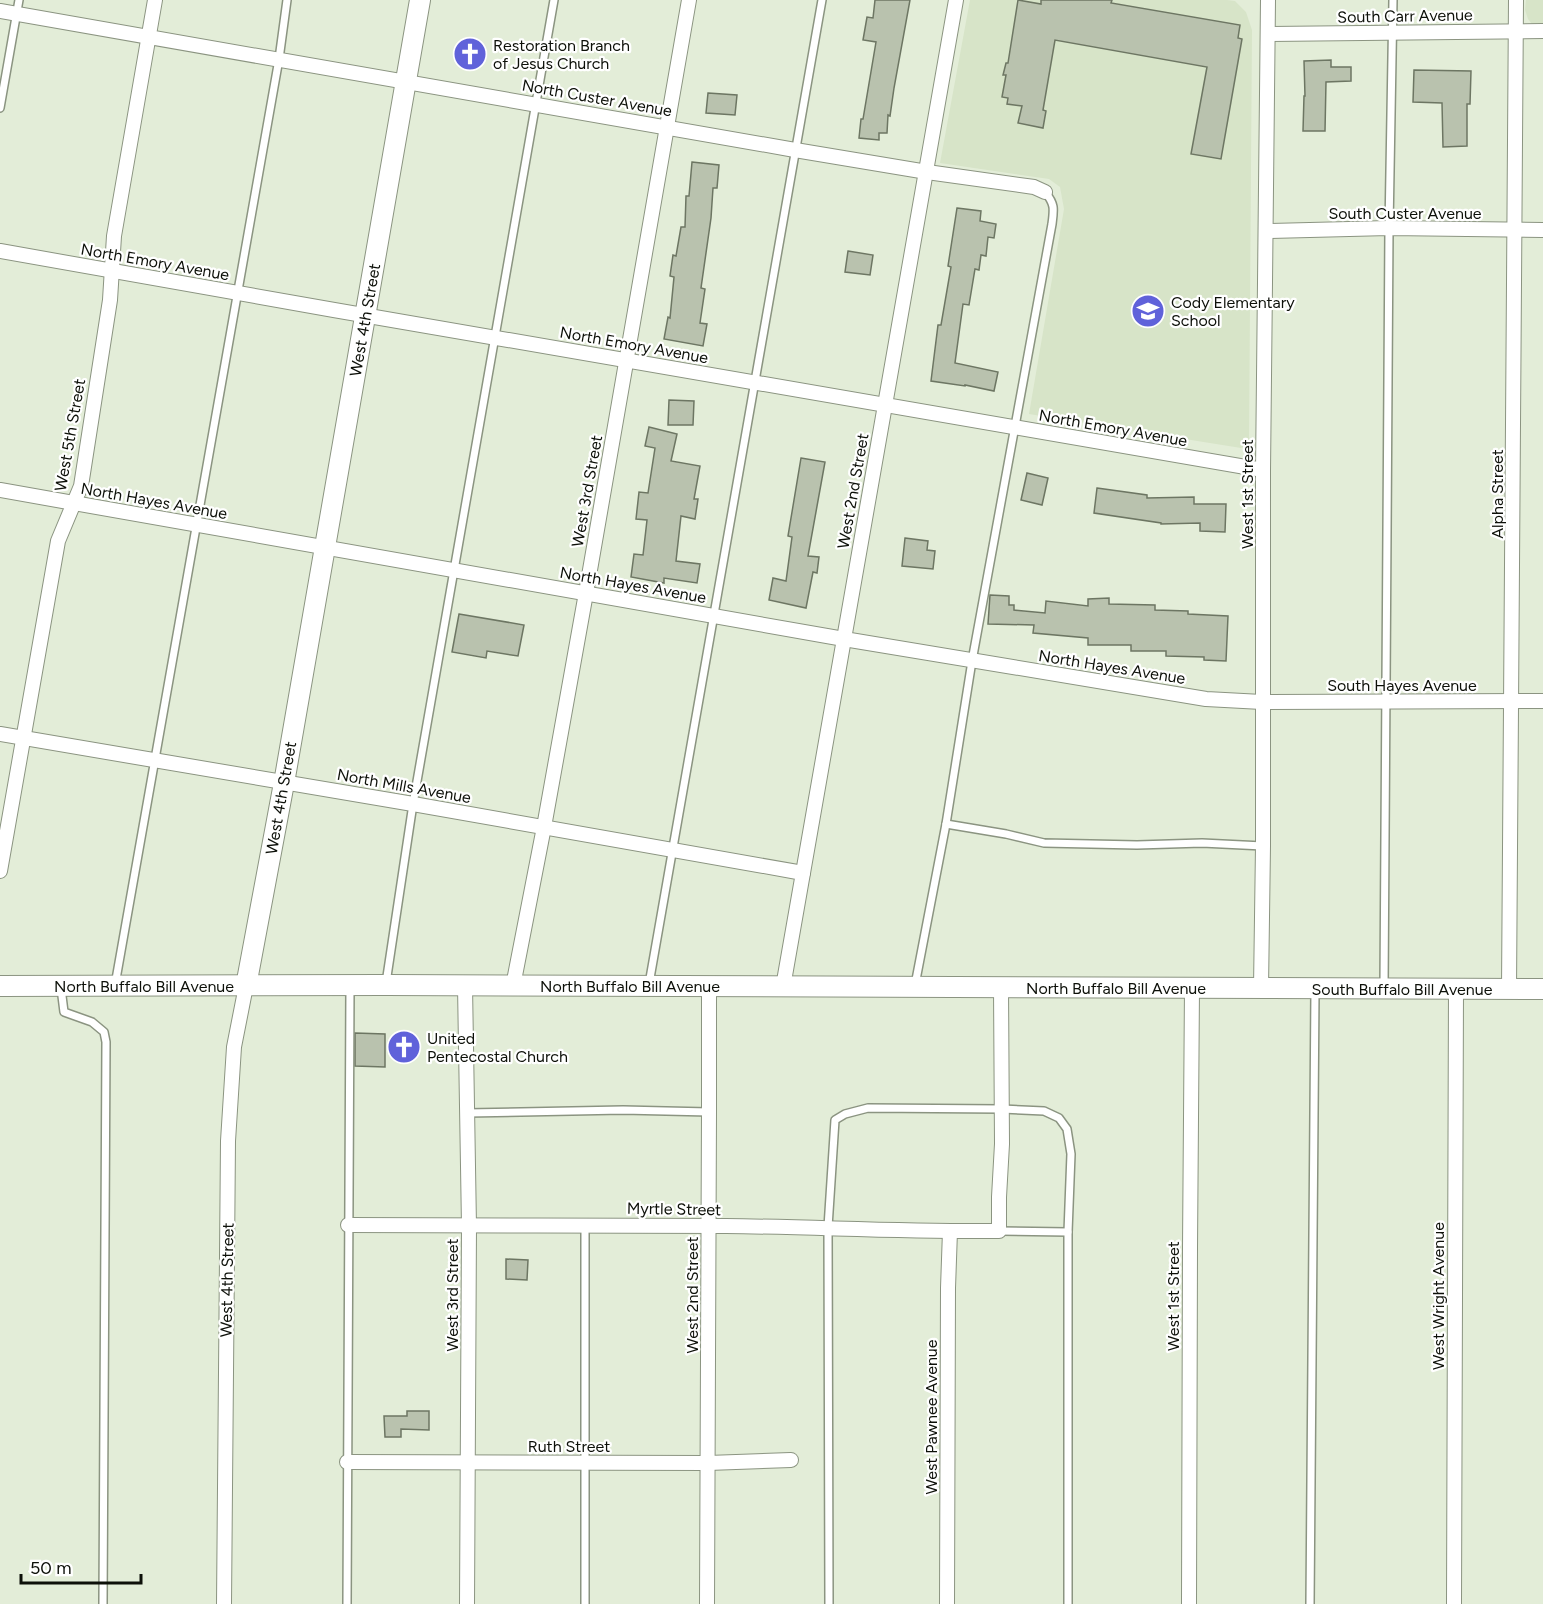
<svg xmlns="http://www.w3.org/2000/svg" width="1543" height="1604" font-family="Figtree,sans-serif">
  <rect width="100%" height="100%" fill="#e3edd8"/>
  <g fill="#d7e4c8">
    <polygon points="970,0 1227,0 1235,1 1246,12 1252,30 1249,444 1241,448 1029,414 1064,209 1060,187 1049,179 940,163"/>
    <polygon points="1526,0 1543,0 1543,24 1532,24 1528,19 1525,10"/>
  </g>
  <g fill="#b9c2ae" stroke="#6d7663" stroke-width="1.5">
    <polygon points="875,0 910,0 894,88 890,116 888,115 887,133 879,133 879,140 859,138 861,119 863,119 876,42 863,40 867,17 873,18"/>
    <polygon points="1018,0 1041,4 1041,0 1112,0 1111,3 1240,25 1238,38 1242,39 1221,159 1191,154 1207,67 1055,40 1043,110 1046,111 1043,128 1018,123 1022,106 1007,104 1008,98 1002,97 1006,75 1003,75 1006,63 1008,63"/>
    <polygon points="1331,60 1331,67 1351,67 1351,81 1326,82 1325,131 1303,131 1304,96 1305,96 1304,61"/>
    <polygon points="1414,70 1471,71 1470,104 1467,104 1467,146 1443,147 1442,103 1413,102"/>
    <polygon points="708,93 737,95 735,115 706,113"/>
    <polygon points="692,162 719,165 717,188 713,188 711,218 701,288 705,289 700,323 707,324 703,346 664,339 668,317 670,318 674,277 670,276 673,255 676,256 681,227 685,227 686,196 689,196"/>
    <polygon points="957,208 981,211 980,221 996,224 994,238 988,237 986,256 981,255 979,270 975,269 969,305 963,304 955,363 998,372 994,391 965,385 965,386 931,381 938,325 941,325 951,267 948,266"/>
    <polygon points="848,251 873,255 870,275 845,272"/>
    <polygon points="669,400 694,401 693,425 668,425"/>
    <polygon points="649,427 677,434 671,461 700,466 694,499 698,499 695,519 681,516 676,561 700,564 697,583 664,578 664,583 631,577 634,554 643,555 647,520 636,519 639,492 648,493 655,448 645,446"/>
    <polygon points="801,458 825,462 808,556 819,557 817,573 813,572 806,608 769,600 773,578 786,581 792,537 788,536"/>
    <polygon points="1027,473 1048,478 1042,505 1021,500"/>
    <polygon points="1097,488 1147,495 1147,498 1194,497 1194,504 1226,504 1225,532 1200,531 1200,523 1161,524 1161,523 1094,513"/>
    <polygon points="905,538 928,541 927,550 935,551 933,569 902,566"/>
    <polygon points="990,595 1009,596 1009,605 1014,605 1014,610 1045,613 1046,601 1088,606 1088,599 1109,598 1109,604 1155,605 1155,610 1188,611 1188,614 1228,616 1226,661 1204,660 1204,657 1166,656 1166,651 1131,651 1131,645 1088,645 1088,638 1033,633 1034,625 988,624"/>
    <polygon points="459,614 524,625 518,656 487,651 486,658 452,652"/>
    <polygon points="355,1033 385,1034 385,1067 355,1066"/>
    <polygon points="506,1259 528,1260 527,1280 506,1279"/>
    <polygon points="407,1411 429,1411 429,1430 401,1429 401,1437 385,1437 384,1416 407,1416"/>
  </g>
  <g fill="none" stroke-linecap="round" stroke-linejoin="round">
    <g stroke="#8b9481" stroke-width="10">
      <g id="lane">
        <polyline points="0,108 19,0"/>
        <polyline points="946,824 1006,834 1044,843 1137,845 1202,843 1263,846"/>
        <polyline points="386,983 413,804 554,0"/>
        <polyline points="649,984 822,0"/>
        <polyline points="115,985 279,59 287,0"/>
        <path d="M915 985 946 824 972 661 1052 224C1054 209 1055 204 1045 192"/>
        <polyline points="1384,987 1389,228 1393,0"/>
        <polyline points="61,988 64,1012 92,1022 104,1032 106,1042 103,1604"/>
        <polyline points="467,1113 623,1110 709,1112"/>
        <polyline points="585,1224 585,1604"/>
        <polyline points="999,1231 1068,1232"/>
        <polyline points="347,1604 350,988"/>
        <polyline points="829,1604 828,1227 835,1120 845,1114 868,1108 1002,1109 1044,1111 1059,1118 1067,1129 1071,1154 1068,1232 1068,1604"/>
        <polyline points="1310,1604 1315,991"/>
      </g>
    </g>
    <g stroke="#8b9481" stroke-width="16">
      <g id="street">
        <polyline points="0,11 795,150 927,172 1034,187 1045,192"/>
        <polyline points="1268,34 1543,31"/>
        <polyline points="1266,231 1389,228 1543,230"/>
        <polyline points="0,251 334,310 1263,470"/>
        <polyline points="0,490 844,639 1206,699 1262,702 1543,701"/>
        <polyline points="0,734 413,804 803,873"/>
        <polyline points="0,871 58,541 81,486 110,300 114,236 155,0"/>
        <polyline points="465,986 469,1226 467,1604"/>
        <polyline points="513,986 544,827 586,593 689,0"/>
        <polyline points="783,987 956,0"/>
        <polyline points="1261,988 1263,846 1263,470 1268,0"/>
        <polyline points="1509,989 1516,0"/>
        <path d="M348 1225C474 1226 600 1225 726 1226 817 1227 908 1232 999 1231V1197L1002 1144 1001 987"/>
        <polyline points="347,1462 708,1463 791,1460"/>
        <polyline points="224,1604 228,1141 234,1047 246,986"/>
        <polyline points="707,1604 709,1112 709,986"/>
        <polyline points="947,1604 948,1288 950,1231"/>
        <polyline points="1189,1604 1190,1247 1192,988"/>
        <polyline points="1454,1604 1456,989"/>
      </g>
    </g>
    <g stroke="#8b9481" stroke-width="22">
      <g id="secondary">
        <polyline points="0,986 386,985 1543,989"/>
        <polyline points="246,986 284,783 420,0"/>
      </g>
    </g>
    <use href="#lane" stroke="#fff" stroke-width="7"/>
    <use href="#street" stroke="#fff" stroke-width="14"/>
    <use href="#secondary" stroke="#fff" stroke-width="20"/>
  </g>
  <defs>
    <g id="church-disc" transform="scale(1.725)"><circle r="9.5" fill="#6062da" stroke="#fff"/><path d="M-1.2-6h2.4v3.5h3.3v2.4h-3.3V6h-2.4V-.1h-3.3v-2.4h3.3Z" fill="#fff"/></g>
    <g id="school-disc" transform="scale(1.725)"><circle r="9.5" fill="#6062da" stroke="#fff"/><path d="M0-5L7-2L0 1L-7-2ZM-4 1L0 2.5L4 1V4Q0 6-4 4Z" fill="#fff"/></g>
  </defs>
  <g fill-rule="evenodd">
    <use href="#church-disc" x="470" y="54"/>
    <use href="#school-disc" x="1148" y="311"/>
    <use href="#church-disc" x="404" y="1047"/>
  </g>
  <g text-anchor="middle" dominant-baseline="central" stroke-width="4.5" stroke-linejoin="round" paint-order="stroke">
    <g font-size="16" fill="#0d1009" stroke="#fff">
      <text transform="translate(1405 16) rotate(-1)">South Carr Avenue</text>
      <text transform="translate(597 98) rotate(10)">North Custer Avenue</text>
      <text x="1405" y="213">South Custer Avenue</text>
      <text transform="translate(155 262) rotate(10)">North Emory Avenue</text>
      <text transform="translate(365 320) rotate(-80)">West 4th Street</text>
      <text transform="translate(634 345) rotate(10)">North Emory Avenue</text>
      <text transform="translate(1113 428) rotate(10)">North Emory Avenue</text>
      <text transform="translate(70 435) rotate(-80)">West 5th Street</text>
      <text transform="translate(587 491) rotate(-80)">West 3rd Street</text>
      <text transform="translate(853 491) rotate(-80)">West 2nd Street</text>
      <text transform="translate(1247 494) rotate(-90)">West 1st Street</text>
      <text transform="translate(1497 494) rotate(-90)">Alpha Street</text>
      <text transform="translate(154 501) rotate(10)">North Hayes Avenue</text>
      <text transform="translate(633 585) rotate(10)">North Hayes Avenue</text>
      <text transform="translate(1112 667) rotate(9)">North Hayes Avenue</text>
      <text x="1402" y="685">South Hayes Avenue</text>
      <text transform="translate(404 786) rotate(10)">North Mills Avenue</text>
      <text transform="translate(281 798) rotate(-80)">West 4th Street</text>
      <text x="144" y="986">North Buffalo Bill Avenue</text>
      <text x="630" y="986">North Buffalo Bill Avenue</text>
      <text x="1116" y="988">North Buffalo Bill Avenue</text>
      <text x="1402" y="989">South Buffalo Bill Avenue</text>
      <text transform="translate(674 1209) rotate(1)">Myrtle Street</text>
      <text transform="translate(227 1280) rotate(-89)">West 4th Street</text>
      <text transform="translate(452 1295) rotate(-90)">West 3rd Street</text>
      <text transform="translate(692 1295) rotate(-90)">West 2nd Street</text>
      <text transform="translate(1173 1296) rotate(-90)">West 1st Street</text>
      <text transform="translate(1438 1296) rotate(-90)">West Wright Avenue</text>
      <text transform="translate(931 1417) rotate(-90)">West Pawnee Avenue</text>
      <text x="569" y="1446">Ruth Street</text>
    </g>
    <g font-size="16" fill="#0d1009" stroke="#fff" text-anchor="start">
      <text x="493" y="45">Restoration Branch<tspan x="493" dy="18">of Jesus Church</tspan></text>
      <text x="1171" y="302">Cody Elementary<tspan x="1171" dy="18">School</tspan></text>
      <text x="427" y="1038">United<tspan x="427" dy="18">Pentecostal Church</tspan></text>
    </g>
  </g>
  <path d="M21 1574v9h120v-9" fill="none" stroke="#0d1009" stroke-width="3"/>
  <text x="30" y="1574" font-size="18" fill="#0d1009" stroke="#ffffff" stroke-width="4.5" paint-order="stroke">50 m</text>
</svg>
